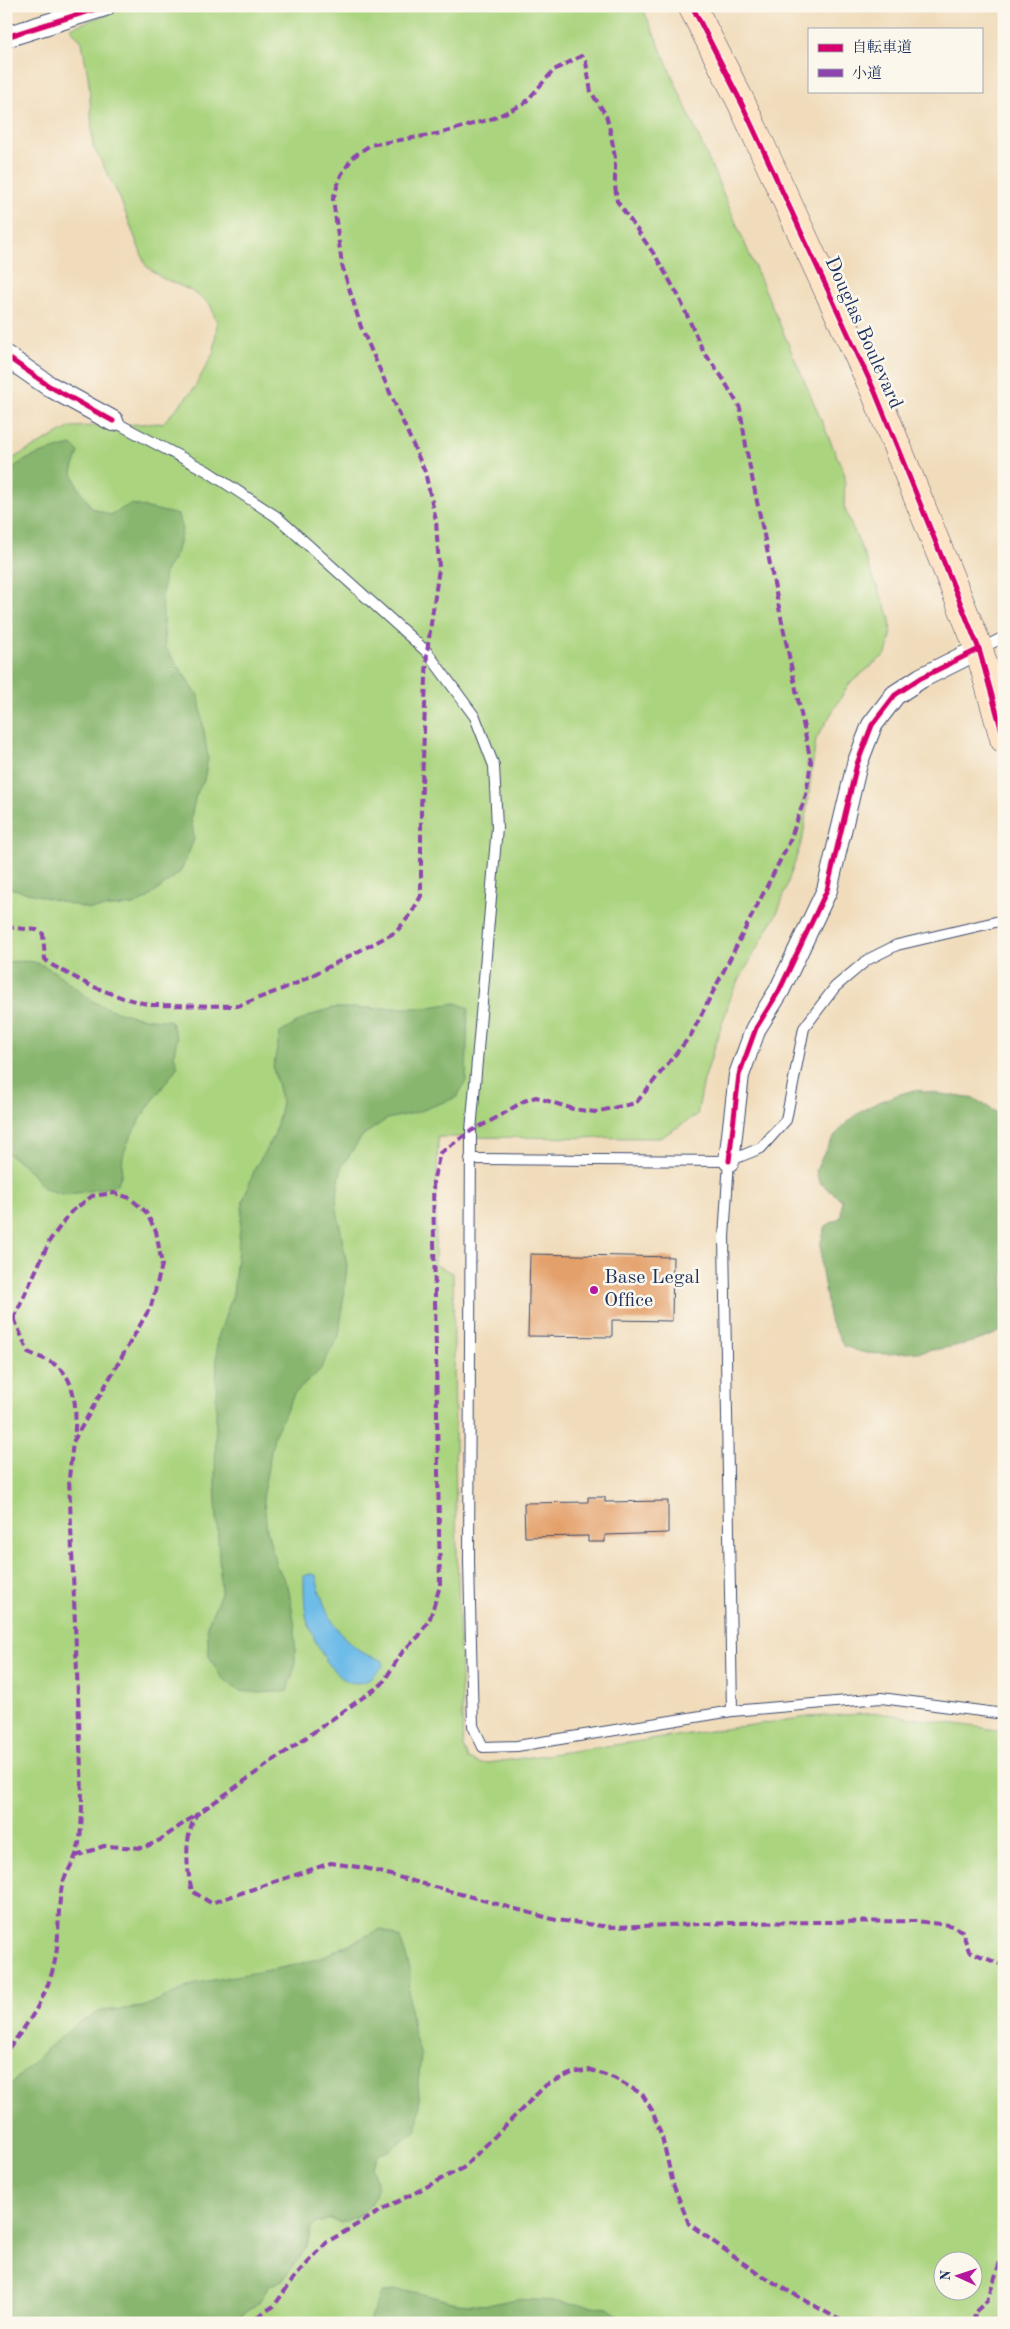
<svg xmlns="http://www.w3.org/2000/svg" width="1010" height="2329" font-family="'Old Standard TT','Noto Serif JP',serif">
  <rect width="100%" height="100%" fill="#fbf7ec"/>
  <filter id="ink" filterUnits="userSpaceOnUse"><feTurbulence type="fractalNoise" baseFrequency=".02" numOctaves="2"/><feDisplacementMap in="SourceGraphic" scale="10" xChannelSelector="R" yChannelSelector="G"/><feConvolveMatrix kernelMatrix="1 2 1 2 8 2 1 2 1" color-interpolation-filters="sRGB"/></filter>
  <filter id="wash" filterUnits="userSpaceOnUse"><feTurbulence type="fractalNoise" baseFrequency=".0096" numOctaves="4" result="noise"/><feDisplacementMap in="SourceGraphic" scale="20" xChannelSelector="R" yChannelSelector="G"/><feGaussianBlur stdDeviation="1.12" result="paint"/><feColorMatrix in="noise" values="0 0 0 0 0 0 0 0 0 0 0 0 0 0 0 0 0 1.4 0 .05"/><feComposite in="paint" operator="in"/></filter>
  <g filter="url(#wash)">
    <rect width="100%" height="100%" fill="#f0dbba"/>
    <path fill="#abd47f" stroke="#63826e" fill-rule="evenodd" d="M130 6H642L845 475 844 507 890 617 891 636 886 654 849 684 816 739 803 837 779 909 732 993 704 1080 697 1115 660 1138 438 1137 435 1265 453 1273 456 1517 463 1747 468 1759 482 1764 808 1717 879 1713 1004 1731V2323H6V462L71 427 163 423 193 390 214 352 217 323 210 304 190 290 162 278 146 266 119 196 93 146 89 82 82 42 70 28ZM942 2262H972V2292H942Z"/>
    <g fill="#88b66e" stroke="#527266">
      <path d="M72 445 79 452 72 472 79 489 92 508 110 515 131 504 178 515 182 530 176 554 165 571 162 599 165 647 199 697 208 759 204 780 196 795 191 817 194 839 185 862 180 872 148 898 134 905 89 909 6 887V474C24 456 49 451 72 445Z"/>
      <path d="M6 962C16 962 29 960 37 963 56 970 70 984 85 996 104 1011 147 1021 170 1020L177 1038 174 1055 178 1066C159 1093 135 1120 124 1153 120 1165 125 1176 115 1186L66 1195 45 1189 26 1167 6 1152Z"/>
      <polygon points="456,1003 468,1008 466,1081 457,1097 415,1113 387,1119 362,1136 341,1168 336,1204 347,1266 339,1336 320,1370 294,1394 274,1436 263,1493 267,1530 276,1565 288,1586 295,1627 295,1666 287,1691 260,1693 239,1691 221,1677 209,1656 207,1626 221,1593 215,1483 217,1340 233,1294 243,1201 255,1168 274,1136 282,1103 273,1068 280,1033 307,1017 332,1008 423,1008"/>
      <path d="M915 1090 975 1099 1004 1117V1329C978 1347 898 1357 867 1353 859 1352 851 1348 844 1346L830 1321 821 1265V1241L826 1226 841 1217 842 1200 819 1182 816 1171C835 1122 866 1102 915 1090Z"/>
      <path d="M381 1929 400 1938 410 1969 409 2001 414 2035 421 2056 418 2083 420 2107 416 2131 389 2151 379 2154 372 2168C384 2198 369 2214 340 2223L331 2219 317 2223 311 2228 307 2246 284 2279 269 2286 259 2302 232 2323H6V2089L49 2047 77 2024 101 2011 143 2007 197 1983 291 1966 320 1958Z"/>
      <polygon points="395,2290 419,2293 456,2303 488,2305 516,2299 553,2301 608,2308 627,2323 368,2323 381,2294"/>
    </g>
    <path fill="#6ebce8" stroke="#4476a3" d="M310 1574 316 1575C322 1606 334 1634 362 1652 369 1657 377 1657 383 1661V1666C378 1671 372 1678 365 1681 336 1694 311 1636 306 1615 304 1603 304 1589 304 1576Z"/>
    <g id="blocks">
      <g fill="#e4a06a">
        <polygon points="530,1254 673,1257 672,1321 612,1320 612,1337 528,1336"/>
        <polygon points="588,1497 605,1497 605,1502 668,1501 668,1533 605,1535 605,1542 588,1542 588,1536 525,1537 524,1503 588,1502"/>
      </g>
    </g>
  </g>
  <g filter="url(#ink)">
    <use href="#blocks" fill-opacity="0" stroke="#3b496c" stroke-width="1"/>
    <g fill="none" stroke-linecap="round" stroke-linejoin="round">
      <g stroke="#3b496c" stroke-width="12">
        <g id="lane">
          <polyline points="113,421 207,471 277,517 427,652 475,717 494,766 497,827 471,1131 469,1562 473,1726 483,1747 517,1746 732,1711 881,1698 1004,1714"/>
          <polyline points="980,649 1004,637"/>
          <polyline points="470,1159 729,1161 761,1148 786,1120 804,1028 835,987 867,960 897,945 1004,920"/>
          <polyline points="729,1161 724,1237 732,1711"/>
        </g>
      </g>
      <g stroke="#3b496c" stroke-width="22">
        <g id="street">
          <polyline points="6,37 105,6"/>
          <polyline points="6,356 49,386 113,421"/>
          <polyline points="729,1161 739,1075 756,1028 779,991 827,890 857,764 872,725 895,695 921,678 979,649"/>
        </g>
      </g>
      <g stroke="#3b496c" stroke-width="29">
        <polyline id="secondary" points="692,6 741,102 875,392 979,649 1004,739"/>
      </g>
      <use href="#lane" stroke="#fff" stroke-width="10"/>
      <use href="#street" stroke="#fff" stroke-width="20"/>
      <use href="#secondary" stroke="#fee4c6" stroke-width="28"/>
      <g stroke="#8e44ad" stroke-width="4" stroke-dasharray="8 4" stroke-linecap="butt">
        <path d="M6 927 37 930 43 934 45 959 50 964 89 985 123 998 151 1005 238 1006 295 984 367 947 396 932 411 914 421 896V811L427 652 439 568 436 520 425 472 361 327 342 265 333 199 341 175 353 157 370 145 442 133 494 118 524 104 554 70 581 56 586 62 591 92 606 115 611 134 615 158V185L617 201 656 257 678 295 703 351 722 377 740 408 748 458 811 762 806 795 789 843 691 1035 636 1103 595 1112 573 1109 536 1097 524 1101 498 1117 471 1131 440 1153 433 1182 440 1586 430 1618 419 1636 403 1651 382 1684 196 1815C184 1838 186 1866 192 1891L211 1903 331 1863 365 1868 556 1920 611 1927 730 1923 916 1921 949 1925 962 1931 969 1951 1004 1966"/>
        <path d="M14 1318 28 1352C38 1357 49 1360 57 1366 77 1380 77 1416 74 1437"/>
        <path d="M6 1329 14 1318 50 1240 71 1212 92 1196 114 1193 130 1198 145 1211 156 1231 162 1265 151 1306 73 1442 69 1478 81 1769C82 1791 84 1838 75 1857 70 1869 62 1879 61 1892 57 1916 60 1941 54 1965 46 1998 28 2025 6 2051"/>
        <polyline points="76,1856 104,1846 143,1848 160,1840 194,1816"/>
        <polyline points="1004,2210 1001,2229 1004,2245"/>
        <polyline points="247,2323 274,2306 294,2278 327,2242 389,2206 463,2168 546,2085 572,2073 591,2070 614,2078 642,2094 652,2110 662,2137 673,2184 689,2224 757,2273 845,2323"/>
        <polyline points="974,2323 975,2312 987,2301 1004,2250"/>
      </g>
      <g stroke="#fbf7ec" stroke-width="8">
        <g id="cycleway">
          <polyline points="692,6 741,102 875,392 979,649 1004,739"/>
          <polyline points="6,37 105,6"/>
          <polyline points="6,356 49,386 113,421"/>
          <polyline points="729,1161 739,1075 756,1028 779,991 827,890 857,764 872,725 895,695 921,678 979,649"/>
        </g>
      </g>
      <use href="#cycleway" stroke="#d6006c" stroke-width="5"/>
    </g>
  </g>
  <circle fill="#b5179e" stroke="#fbf7ec" stroke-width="2" cx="594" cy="1290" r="5"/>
  <g text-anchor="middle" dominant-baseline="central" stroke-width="5" stroke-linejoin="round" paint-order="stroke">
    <g font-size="20" fill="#1b2f5e" stroke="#fbf7ec">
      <text transform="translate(863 333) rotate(66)">Douglas Boulevard</text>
    </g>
    <g font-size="20" fill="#1b2f5e" stroke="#fbf7ec" text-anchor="start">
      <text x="604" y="1278">Base Legal<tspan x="604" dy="23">Office</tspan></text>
    </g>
  </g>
  <rect width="1010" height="2329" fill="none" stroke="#fbf7ec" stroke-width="25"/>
  <rect x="808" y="28" width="175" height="65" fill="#fbf7ec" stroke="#a1a7b3"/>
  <rect x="818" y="44" width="25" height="8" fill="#d6006c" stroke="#a1a7b3"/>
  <text x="852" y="52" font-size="15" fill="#1b2f5e">自転車道</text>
  <rect x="818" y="69" width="25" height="8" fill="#8e44ad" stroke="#a1a7b3"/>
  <text x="852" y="78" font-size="15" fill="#1b2f5e">小道</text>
  <g transform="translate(958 2276) rotate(273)"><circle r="24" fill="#fbf7ec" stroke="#a1a7b3"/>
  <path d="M0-4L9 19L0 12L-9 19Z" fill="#b5179e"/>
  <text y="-8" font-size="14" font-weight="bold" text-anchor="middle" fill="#1b2f5e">N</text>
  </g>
</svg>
